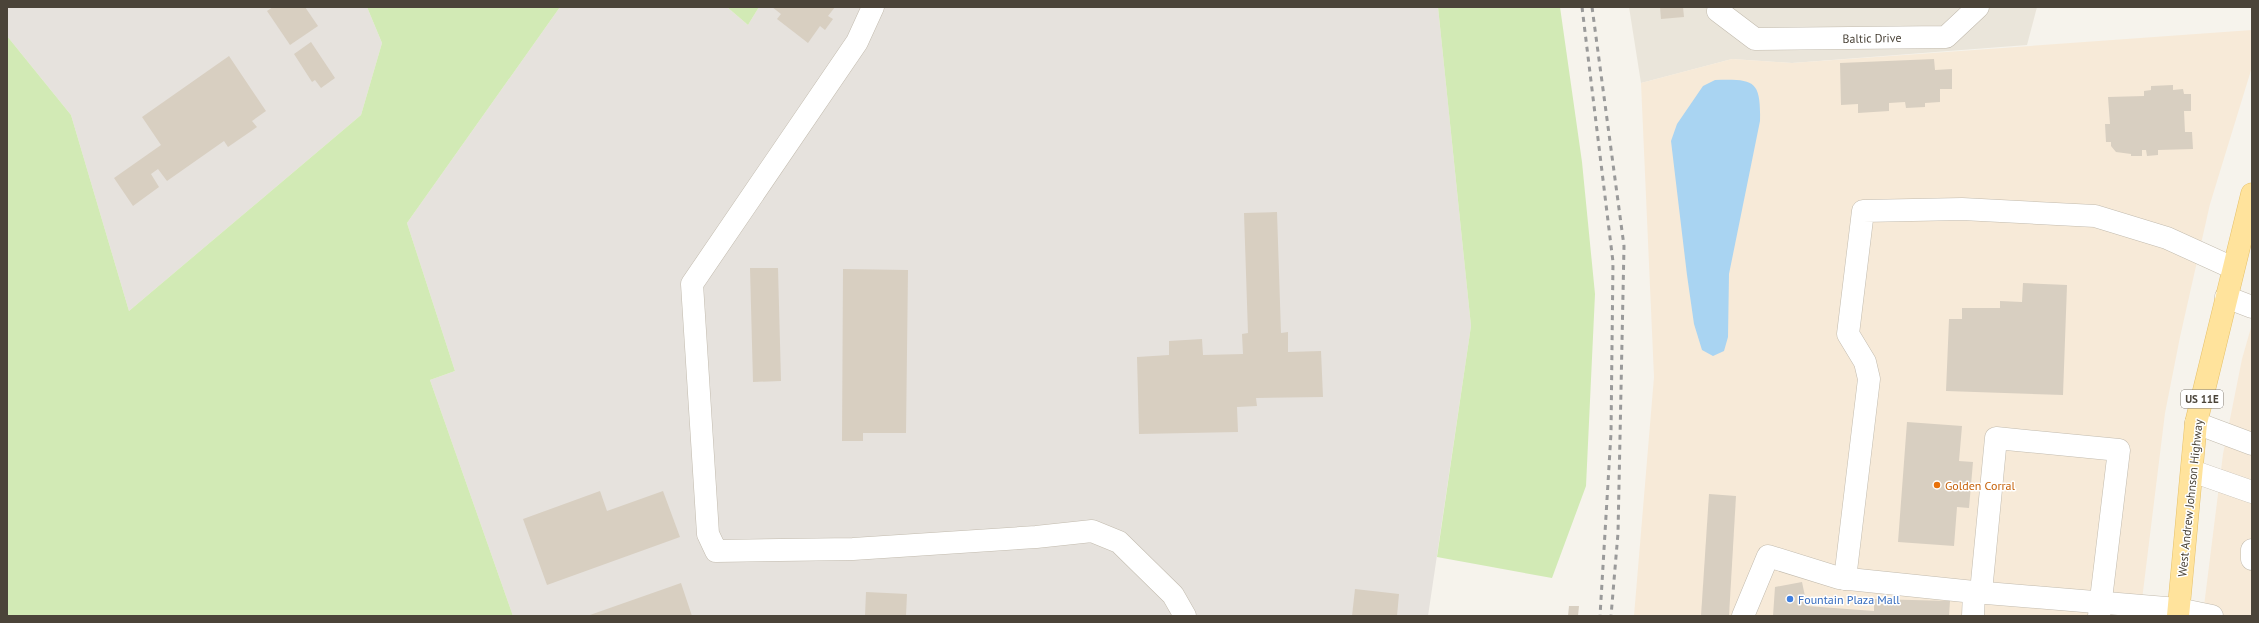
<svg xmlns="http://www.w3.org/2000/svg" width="2259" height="623" font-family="'PT Sans',sans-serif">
  <rect width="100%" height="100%" fill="#f6f3ec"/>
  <polygon fill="#eae5da" points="1629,7 2037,7 2027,45 1792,63 1732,59 1641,83"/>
  <g fill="#f7ead8">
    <polygon points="2252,30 2252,67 2210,204 2180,337 2165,413 2140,616 1634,616 1654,377 1641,83 1732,59 1792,63"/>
    <polygon points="2252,324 2252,616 2212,616 2203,614 2223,454 2242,359"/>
  </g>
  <g fill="#e6e2dd">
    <polygon points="7,7 367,7 382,43 361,115 129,311 71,115 7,36"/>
    <polygon points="560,7 727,7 748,25 759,7 1438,7 1471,326 1428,616 513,616 430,380 455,371 407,223"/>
  </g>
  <g fill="#d2eab5">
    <polygon points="367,7 560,7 407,223 455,371 430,380 513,616 7,616 7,36 71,115 129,311 361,115 382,43"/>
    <polygon points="727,7 759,7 748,25"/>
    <polygon points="1438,7 1560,7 1582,162 1595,294 1586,486 1552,578 1437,557 1471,326"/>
  </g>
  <path fill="#a9d4f2" d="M1715 80C1754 79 1761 80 1760 121L1729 274 1728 337 1724 351 1713 356 1702 350 1694 324 1687 275 1671 141 1677 124 1703 86Z"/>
  <g fill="#d8cfc1">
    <polygon points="273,7 305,7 318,26 290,45 267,11"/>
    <polygon points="772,7 835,7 828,16 833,19 825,30 820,26 808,43 777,19 781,14"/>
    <polygon points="1660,7 1683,7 1684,17 1661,19"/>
    <polygon points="311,42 335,78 321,88 315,80 312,82 294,54"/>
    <polygon points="229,56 266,111 252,121 257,127 228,147 224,141 167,181 158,169 151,174 159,187 133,206 114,178 161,145 142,117"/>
    <polygon points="1934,59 1935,70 1952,69 1952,89 1940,89 1940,102 1925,103 1925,107 1906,108 1905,102 1889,103 1889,111 1858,113 1858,104 1841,105 1840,63"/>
    <polygon points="2173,85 2173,90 2183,89 2184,94 2191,94 2191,111 2184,111 2185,132 2192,132 2193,149 2158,150 2158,155 2147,156 2146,150 2142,150 2142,156 2131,156 2131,154 2116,152 2111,146 2111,142 2106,142 2105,124 2110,124 2108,97 2144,96 2144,91 2151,90 2151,86"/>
    <polygon points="1277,212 1281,333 1288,332 1288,352 1321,351 1323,397 1256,398 1257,406 1237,407 1238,432 1139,434 1137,357 1169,355 1169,341 1202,339 1203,355 1243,354 1242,334 1248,333 1244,213"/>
    <polygon points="750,268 778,268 781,381 753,382"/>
    <polygon points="843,269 908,270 906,433 863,433 863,441 842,441"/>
    <polygon points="2023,283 2067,285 2063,395 1946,391 1949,319 1962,319 1962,308 2000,308 2000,301 2022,302"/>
    <polygon points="1907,422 1962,426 1959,461 1973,462 1969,508 1957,507 1954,546 1898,542"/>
    <polygon points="600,491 607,511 663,491 680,537 547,585 523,519"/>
    <polygon points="1709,494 1736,496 1729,616 1701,616"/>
    <polygon points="1802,582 1807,606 1874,611 1874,599 1950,601 1949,616 1773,616 1775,587"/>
    <polygon points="681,583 692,616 587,616"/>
    <polygon points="1355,589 1399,594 1397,616 1352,616"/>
    <polygon points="866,592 907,594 906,616 865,616"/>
    <polygon points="1569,606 1579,606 1578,616 1568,616"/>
  </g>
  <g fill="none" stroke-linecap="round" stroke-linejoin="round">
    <g stroke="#c2bbae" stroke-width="23">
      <g id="minor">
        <polyline points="873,7 857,42 692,284 708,534 716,551 853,549 1036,537 1092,531 1119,542 1173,595 1185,616"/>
        <polyline points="1719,7 1718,11 1755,39 1946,37 1978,7"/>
        <polyline points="2226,297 2252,307"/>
        <polyline points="2196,423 2252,444"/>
        <polyline points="2192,471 2252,492"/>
        <polyline points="2252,550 2252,559"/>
        <polyline points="1845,579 1869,379 1865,362 1848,334 1863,211 1962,209 2095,216 2167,238 2233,268"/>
        <polyline points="1981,592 1996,438 2119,450 2099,616"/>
        <polyline points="1743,616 1768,556 1839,578 1974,592"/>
        <polyline points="1973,616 1974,592 2178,609 2212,616"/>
      </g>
    </g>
    <g stroke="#e6c16a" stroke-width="23">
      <polyline id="major" points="2178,616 2196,423 2252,194"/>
    </g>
    <use href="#minor" stroke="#fff" stroke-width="22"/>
    <use href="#major" stroke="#ffe39c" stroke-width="22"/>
    <g stroke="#9a9a9a" stroke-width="3" stroke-dasharray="5 5" stroke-linecap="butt">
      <polyline points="1582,7 1613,262 1611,433 1600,616"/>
      <polyline points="1592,7 1624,246 1618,533 1611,616"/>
    </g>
  </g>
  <circle fill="#e8710a" stroke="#fff" stroke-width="1.5" cx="1937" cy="485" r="4"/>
  <circle fill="#3f7fe0" stroke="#fff" stroke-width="1.5" cx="1790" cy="599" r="4"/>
  <g text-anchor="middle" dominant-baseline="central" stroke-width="3" stroke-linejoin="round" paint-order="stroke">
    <rect fill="#fff" stroke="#817c74" stroke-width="1" x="2181" y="390" width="42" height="18" rx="3"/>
    <g font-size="11" font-weight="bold" fill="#4b4439">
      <text x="2202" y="399">US 11E</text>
    </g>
    <g font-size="12" fill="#4b4439" stroke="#fff">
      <text transform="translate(1872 38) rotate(-1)">Baltic Drive</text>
      <text transform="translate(2190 498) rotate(-84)">West Andrew Johnson Highway</text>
    </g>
    <g font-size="12" fill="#c56008" stroke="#fff" text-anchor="start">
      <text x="1945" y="485">Golden Corral</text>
    </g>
    <g font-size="12" fill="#366cbe" stroke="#fff" text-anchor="start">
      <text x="1798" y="599">Fountain Plaza Mall</text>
    </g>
  </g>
  <rect width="2259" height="623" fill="none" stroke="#4b4439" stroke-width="16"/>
</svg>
